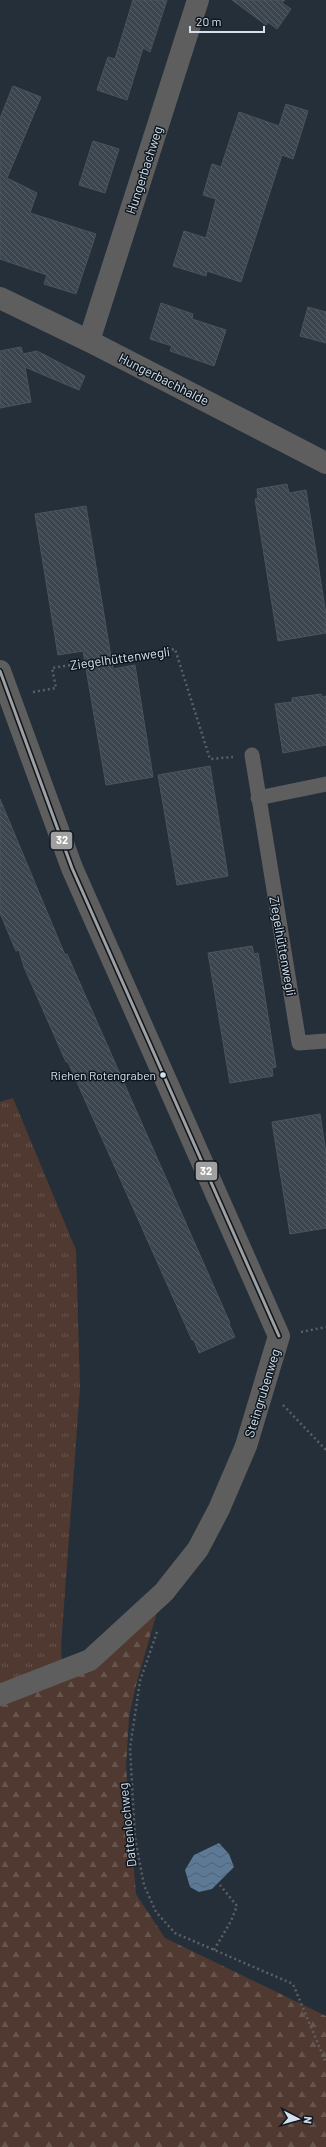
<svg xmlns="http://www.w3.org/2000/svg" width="326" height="2147" font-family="Barlow,sans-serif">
  <defs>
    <pattern id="grass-tufts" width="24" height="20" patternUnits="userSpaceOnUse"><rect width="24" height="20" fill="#4f3930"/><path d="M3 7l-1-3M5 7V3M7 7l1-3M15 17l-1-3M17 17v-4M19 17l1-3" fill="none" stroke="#67554e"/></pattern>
    <pattern id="forest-firs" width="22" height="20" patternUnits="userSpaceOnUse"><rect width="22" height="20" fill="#4f3930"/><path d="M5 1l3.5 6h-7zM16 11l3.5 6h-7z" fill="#67554e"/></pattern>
    <pattern id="water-waves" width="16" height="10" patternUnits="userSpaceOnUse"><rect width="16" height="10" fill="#5c7995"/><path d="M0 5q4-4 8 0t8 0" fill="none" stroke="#516376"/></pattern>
    <pattern id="building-back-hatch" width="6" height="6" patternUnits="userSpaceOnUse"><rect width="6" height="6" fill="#3c454e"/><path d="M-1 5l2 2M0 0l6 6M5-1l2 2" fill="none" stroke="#576068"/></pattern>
  </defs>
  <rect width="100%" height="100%" fill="#242f3a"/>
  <polygon fill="url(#grass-tufts)" points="13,1098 76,1250 80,1388 61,1646 62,1666 0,1686 0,1102"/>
  <polygon fill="url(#forest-firs)" points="158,1609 136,1685 129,1717 126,1767 136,1894 165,1938 326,2016 326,2147 0,2147 0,1700"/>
  <polygon fill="url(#water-waves)" points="219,1843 229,1854 234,1867 212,1889 199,1892 190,1887 185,1870 194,1855"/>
  <g fill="url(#building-back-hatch)" stroke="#4a545d">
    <polygon points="133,0 167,0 150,52 143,48 127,100 97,90 108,57 115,59"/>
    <polygon points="232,0 285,0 282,3 291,9 277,29 268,22 266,25"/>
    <polygon points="13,86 41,97 7,178 37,193 30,213 96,234 76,294 44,284 47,275 0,259 0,118"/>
    <polygon points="286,104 308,111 293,159 282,155 241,282 207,271 206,276 173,266 184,231 206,238 216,199 203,195 212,164 221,167 239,112 279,126"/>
    <polygon points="93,141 119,149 105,193 79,185"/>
    <polygon points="161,303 193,314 192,319 226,330 214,366 170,351 172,346 150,339"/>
    <polygon points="308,307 326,312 326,343 300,336"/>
    <polygon points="21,347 23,354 37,351 85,376 79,390 25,367 31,402 0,408 0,351"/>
    <polygon points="287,484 289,493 306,490 326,614 326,633 278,641 255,499 258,498 257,489"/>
    <polygon points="86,506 113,669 135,665 153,777 106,785 83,651 58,655 35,514"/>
    <polygon points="321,694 322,697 326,696 326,745 283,753 275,704 292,702 292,698"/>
    <polygon points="210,766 228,876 177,885 158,775"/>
    <polygon points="0,799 65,955 67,954 230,1323 229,1324 235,1337 199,1353 194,1340 192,1340 68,1062 66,1062 24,967 19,950 16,951 0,913"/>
    <polygon points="252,946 254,954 258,953 276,1067 272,1068 273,1076 230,1083 208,953"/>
    <polygon points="320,1114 326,1153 326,1228 290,1234 272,1122"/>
  </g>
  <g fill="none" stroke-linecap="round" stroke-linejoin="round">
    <g stroke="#5e5f62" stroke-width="2.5" stroke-dasharray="2 3" stroke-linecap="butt">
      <polyline points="33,692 56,688 52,668 175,649 210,759 233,757"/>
      <polyline points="301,1332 326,1327"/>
      <polyline points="283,1405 326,1450"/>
      <polyline points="157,1632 140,1681 130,1748 135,1838 144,1885 156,1912 175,1933 293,1984 326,2063"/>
      <polyline points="214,1950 231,1921 237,1906 220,1885"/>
    </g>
    <g stroke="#5f5e5e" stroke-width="15">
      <polyline points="252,755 299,1043 326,1041"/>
      <polyline points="258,798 326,784"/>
    </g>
    <g stroke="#5f5e5e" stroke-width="22">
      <polyline points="0,298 89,341 326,463"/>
      <polyline points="89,341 198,0"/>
      <polyline points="0,671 72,868 279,1336 246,1446 219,1509 198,1549 164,1592 90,1660 0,1695"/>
    </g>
    <g stroke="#0e171f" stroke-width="6">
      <polyline id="bus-1" points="0,671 72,868 279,1336"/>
    </g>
    <use href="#bus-1" stroke="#a0a0a0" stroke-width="3"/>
  </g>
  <circle fill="#d4e0ec" stroke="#0e171f" stroke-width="1.5" cx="163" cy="1075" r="3.5"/>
  <g text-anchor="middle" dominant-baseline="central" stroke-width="3" stroke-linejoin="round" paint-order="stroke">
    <g font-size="12" fill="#d4e0ec" stroke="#0e171f" text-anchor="end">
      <text x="156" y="1075">Riehen Rotengraben</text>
    </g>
    <g font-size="13" fill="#d4e0ec" stroke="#0e171f">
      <text transform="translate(144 170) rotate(-72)">Hungerbachweg</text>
      <text transform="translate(164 379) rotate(27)">Hungerbachhalde</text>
      <text transform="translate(120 658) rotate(-8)">Ziegelhüttenwegli</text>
      <text transform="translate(283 946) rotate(80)">Ziegelhüttenwegli</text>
      <text transform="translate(262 1393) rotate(-73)">Steingrubenweg</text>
      <text transform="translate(127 1825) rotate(-96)">Dattenlochweg</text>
    </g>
  </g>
  <g stroke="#0e171f" stroke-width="1.5">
    <rect x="50" y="831" width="23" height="19" rx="4" fill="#a0a0a0"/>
    <rect x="195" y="1161" width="23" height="20" rx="4" fill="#a0a0a0"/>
  </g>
  <g font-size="11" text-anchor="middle" font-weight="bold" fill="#fff">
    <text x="62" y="844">32</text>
    <text x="206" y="1175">32</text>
  </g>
  <g transform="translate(298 2119) rotate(96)" stroke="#0e171f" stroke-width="3" paint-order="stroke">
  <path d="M0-3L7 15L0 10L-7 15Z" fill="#d4e0ec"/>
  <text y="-6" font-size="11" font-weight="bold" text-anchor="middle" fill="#d4e0ec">N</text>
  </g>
  <path d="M190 26v6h74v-6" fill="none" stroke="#d4e0ec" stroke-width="2"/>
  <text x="196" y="26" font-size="12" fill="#d4e0ec" stroke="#0e171f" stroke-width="3" paint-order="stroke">20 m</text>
</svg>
